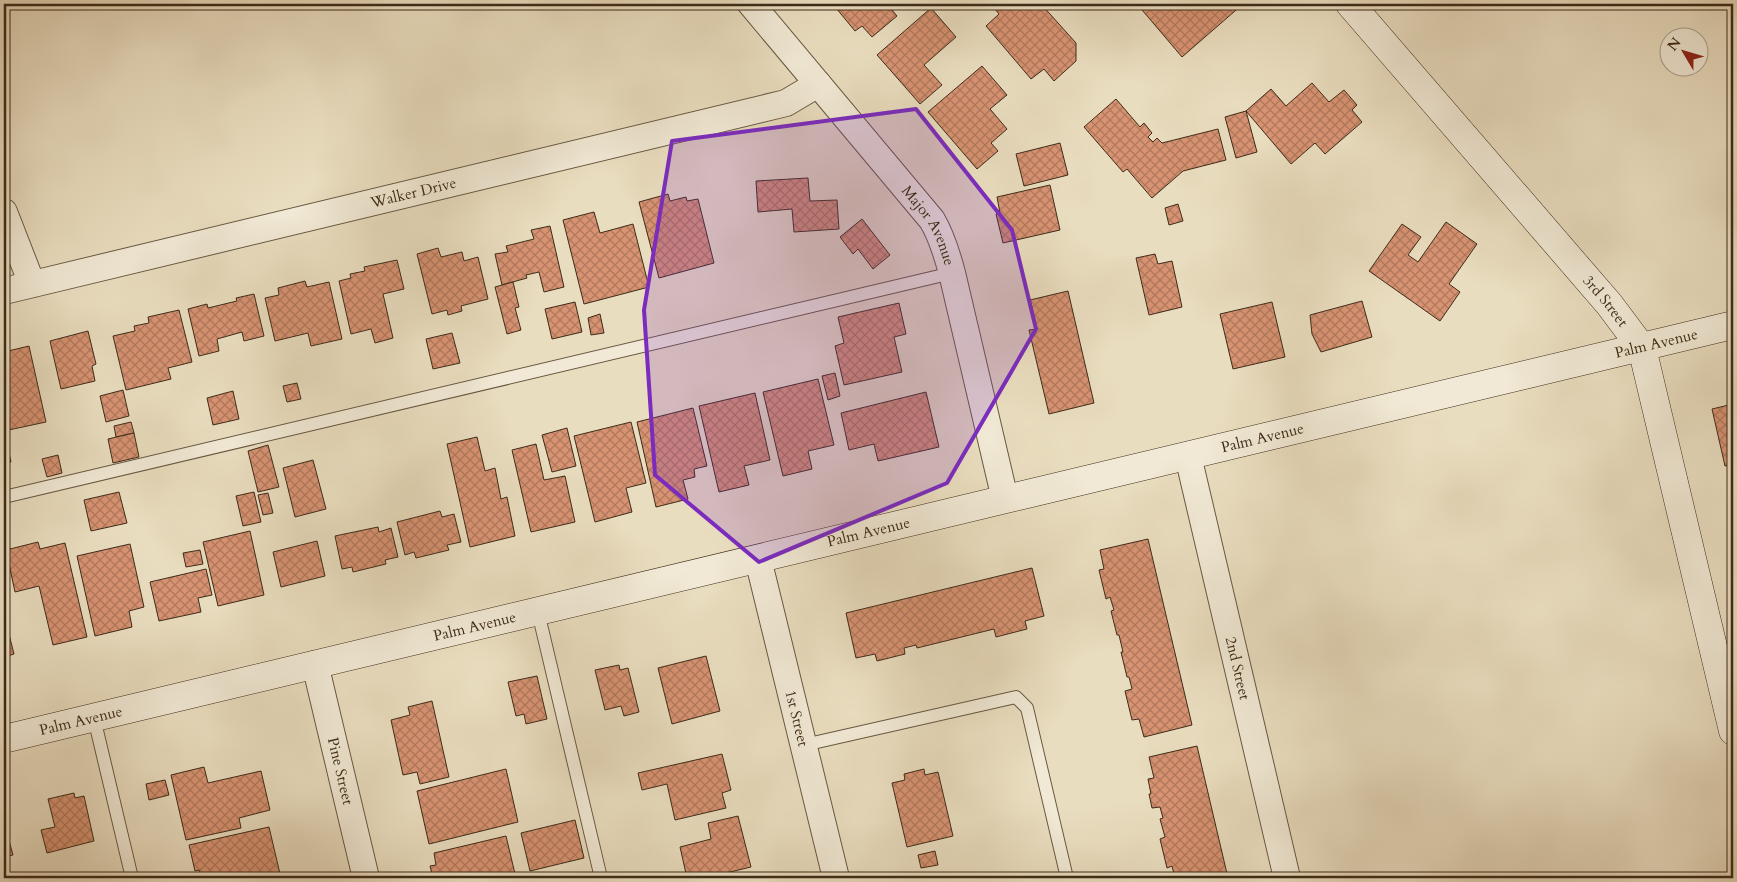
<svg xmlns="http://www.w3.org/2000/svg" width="1737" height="882" font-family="Cardo,serif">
  <defs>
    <pattern id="building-cross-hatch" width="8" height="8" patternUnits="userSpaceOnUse" patternTransform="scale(1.25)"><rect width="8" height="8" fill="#d89372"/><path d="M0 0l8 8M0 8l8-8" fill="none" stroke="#b0785d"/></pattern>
  </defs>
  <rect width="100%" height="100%" fill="#e9ddbf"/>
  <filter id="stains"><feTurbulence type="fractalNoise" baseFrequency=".004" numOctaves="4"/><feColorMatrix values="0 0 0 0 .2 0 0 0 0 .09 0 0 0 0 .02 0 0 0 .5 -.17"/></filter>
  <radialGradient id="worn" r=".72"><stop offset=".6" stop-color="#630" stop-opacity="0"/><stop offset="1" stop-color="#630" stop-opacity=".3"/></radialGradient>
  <g fill="url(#building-cross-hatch)" stroke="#3d2b18">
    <polygon points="841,4 887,4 897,16 872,37 862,26 855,31 836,8"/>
    <polygon points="1001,4 1041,4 1076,43 1076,61 1054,81 1044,69 1031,79 986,26 999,14 995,9"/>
    <polygon points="1137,4 1243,4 1182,57"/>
    <polygon points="931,8 956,37 924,65 942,85 920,104 877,55"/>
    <polygon points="982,66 1007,95 990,109 1007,129 991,143 998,151 977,169 928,112"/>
    <polygon points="1312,83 1329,102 1344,90 1357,105 1352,110 1362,122 1325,154 1315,143 1291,164 1246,111 1271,89 1286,106"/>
    <polygon points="1116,99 1140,127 1144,123 1152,133 1148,137 1153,142 1157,138 1162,143 1218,129 1226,160 1183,171 1152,198 1127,169 1123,172 1084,127"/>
    <polygon points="1246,111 1257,152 1236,158 1225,117"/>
    <polygon points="1060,143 1068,175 1024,186 1016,154"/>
    <polygon points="808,178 810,201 837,200 839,229 794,232 792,209 758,212 756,181"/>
    <polygon points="1050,185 1060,230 1003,243 996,214 1000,213 997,197"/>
    <polygon points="668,194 670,201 686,197 687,201 698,199 714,263 659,278 639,202"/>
    <polygon points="1178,204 1183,221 1169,225 1165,208"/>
    <polygon points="594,212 600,233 633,224 649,287 584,304 563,220"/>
    <polygon points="862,219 890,255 873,269 858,249 853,254 840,237"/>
    <polygon points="1446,222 1477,244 1449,284 1460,292 1440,321 1369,271 1402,224 1421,237 1408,255 1418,262"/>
    <polygon points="550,226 564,287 544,292 539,272 526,275 527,278 502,285 495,254 508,252 506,246 534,239 531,230"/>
    <polygon points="438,248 441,257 462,252 464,261 478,257 488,299 461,306 462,311 448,315 447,310 432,314 417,254"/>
    <polygon points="1155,254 1158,264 1172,261 1182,307 1149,315 1136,258"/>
    <polygon points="397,260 404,289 383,294 393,338 375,343 371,329 351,334 339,281 351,278 350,274 365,271 364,267"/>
    <polygon points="305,281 307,287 329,282 342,339 311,346 308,333 275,341 265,298 279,295 278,288"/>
    <polygon points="513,282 519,307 515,308 521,330 507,334 495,287"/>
    <polygon points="1068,291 1094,403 1049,414 1029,330 1037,329 1030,300"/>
    <polygon points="254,294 264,336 244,341 242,332 217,339 219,351 199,356 188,309 207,304 208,308 237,301 236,298"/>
    <polygon points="1362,301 1372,337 1321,352 1312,334 1310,315"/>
    <polygon points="575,302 582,332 552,339 545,309"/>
    <polygon points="1272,302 1285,357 1233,369 1220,314"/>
    <polygon points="899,303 906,334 894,337 902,372 844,385 835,346 844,343 838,317"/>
    <polygon points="179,310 192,362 168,368 171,379 126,390 113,336 135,331 134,326 149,323 148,317"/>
    <polygon points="600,314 604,333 591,335 588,318"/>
    <polygon points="88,331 96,364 92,366 95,381 61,389 50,341"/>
    <polygon points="452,333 460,363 433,369 426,339"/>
    <polygon points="29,346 46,422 4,431 11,462 4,464 4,352"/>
    <polygon points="835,373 840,396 828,400 822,376"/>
    <polygon points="818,379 834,445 808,451 812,469 783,476 763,392"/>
    <polygon points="297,383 301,399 287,402 283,386"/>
    <polygon points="123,390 129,416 106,422 100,396"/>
    <polygon points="233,391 239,419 213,425 207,398"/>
    <polygon points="926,392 939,447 878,461 874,444 849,450 841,413"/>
    <polygon points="755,393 770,460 744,466 749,485 719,492 699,406"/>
    <polygon points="1733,404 1733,464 1725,466 1712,409"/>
    <polygon points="693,408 707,466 694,469 695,477 683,480 688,499 656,507 637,422"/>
    <polygon points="131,422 134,433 116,437 114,426"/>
    <polygon points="631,422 646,483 626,488 632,512 595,522 574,436"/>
    <polygon points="567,428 576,466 552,472 542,435"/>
    <polygon points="134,433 139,457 113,463 108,439"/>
    <polygon points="477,437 485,471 495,468 501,499 507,497 515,536 470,547 447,444"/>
    <polygon points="536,444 544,480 565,476 575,522 531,532 512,450"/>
    <polygon points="268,445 279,487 258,492 248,451"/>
    <polygon points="58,455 62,473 47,477 42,459"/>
    <polygon points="313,460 326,509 295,517 283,468"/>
    <polygon points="119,492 127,523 91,531 84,500"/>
    <polygon points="254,492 261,522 243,526 236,496"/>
    <polygon points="268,493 273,513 263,515 258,495"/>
    <polygon points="440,511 442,517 454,514 461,542 447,545 449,550 416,558 414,552 405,555 397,522"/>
    <polygon points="378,527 379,532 391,528 398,557 385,560 386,564 353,572 352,567 342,569 335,536"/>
    <polygon points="250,531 264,595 218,606 203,542"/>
    <polygon points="1148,539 1192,725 1144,737 1139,719 1132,720 1125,691 1132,689 1129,677 1127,677 1121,652 1123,652 1119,635 1117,635 1111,611 1114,610 1110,597 1106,599 1099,570 1104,569 1100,550"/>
    <polygon points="317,541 325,576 281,587 273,552"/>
    <polygon points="38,542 40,549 65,543 87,637 53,645 39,586 15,592 6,550"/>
    <polygon points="130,544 144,607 129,611 132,627 95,636 77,556"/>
    <polygon points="200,550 203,564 186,567 183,553"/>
    <polygon points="1032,568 1044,616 1025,621 1027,629 996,637 994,629 917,648 916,645 904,648 905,654 877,661 875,654 856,658 846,613"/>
    <polygon points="206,569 212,595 198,598 201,612 159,621 150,582"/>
    <polygon points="4,615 14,654 4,657"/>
    <polygon points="706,656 720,711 672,724 658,668"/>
    <polygon points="619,665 620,670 628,668 639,712 624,716 621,706 605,710 595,670"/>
    <polygon points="537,676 547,719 526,724 524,714 516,716 508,682"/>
    <polygon points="432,701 449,777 420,784 417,772 403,775 391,720 410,715 408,707"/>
    <polygon points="1197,746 1228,878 1175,878 1172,866 1167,868 1160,839 1165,837 1160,819 1163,818 1160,807 1152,808 1149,794 1151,794 1148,779 1154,778 1149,757"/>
    <polygon points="722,754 731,790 722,793 726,808 675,820 667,784 642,790 638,773"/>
    <polygon points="204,767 208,783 261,771 270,810 239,818 241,828 186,840 171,775"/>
    <polygon points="506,769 518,822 429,844 417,791"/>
    <polygon points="924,769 925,775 938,772 953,836 907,847 892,783 905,780 904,774"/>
    <polygon points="165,780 169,795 149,800 146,784"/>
    <polygon points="74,793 75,798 84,796 94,841 47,853 41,830 55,827 48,799"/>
    <polygon points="738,816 751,867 705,878 687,878 680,847 711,839 708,823"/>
    <polygon points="575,820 584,858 530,871 521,833"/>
    <polygon points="269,827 281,878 201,878 199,870 195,871 189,845"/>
    <polygon points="506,836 516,878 433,878 430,866 436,865 434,853"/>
    <polygon points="8,837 13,855 4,857 4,838"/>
    <polygon points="935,851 938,865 921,868 918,855"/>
  </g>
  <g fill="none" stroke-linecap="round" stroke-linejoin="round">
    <g stroke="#685842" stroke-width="14">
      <g id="lane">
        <polyline points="4,497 952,273"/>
        <polyline points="538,612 601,878"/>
        <polyline points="94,718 132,878"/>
        <polyline points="804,745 1016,697 1027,708 1067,878"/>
      </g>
    </g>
    <g stroke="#685842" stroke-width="28">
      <g id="street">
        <path id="s1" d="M751 4 932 220C942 237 947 254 952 273L1005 499"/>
        <polyline points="4,212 32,284"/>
        <path id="s2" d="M4 291 786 103 818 84"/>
        <path id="s3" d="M1188 456 1287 878"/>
        <path id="s4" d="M758 559 836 878"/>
        <path id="s5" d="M315 664 366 878"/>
      </g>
    </g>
    <g stroke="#3d2b18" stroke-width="29">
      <g id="secondary">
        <path id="s6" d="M1350 4 1609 304 1642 348 1733 731"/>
        <path id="s7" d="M4 739 1733 325"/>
      </g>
    </g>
    <use href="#lane" stroke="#f1e9d5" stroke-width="12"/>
    <use href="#street" stroke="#f1e9d5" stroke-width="26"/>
    <use href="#secondary" stroke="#f1e9d5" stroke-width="28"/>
  </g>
  <path fill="#7b2cbf" fill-opacity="0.2" stroke="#7b2cbf" stroke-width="4" stroke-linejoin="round" d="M916 109 1012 230 1036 329 947 483 759 562 655 475 644 310 672 141Z"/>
  <g text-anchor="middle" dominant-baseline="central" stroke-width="4" stroke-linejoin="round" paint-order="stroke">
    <g font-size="15" fill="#3d2b18" stroke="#f1e9d5">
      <text stroke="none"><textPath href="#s2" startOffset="421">Walker Drive</textPath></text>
      <text stroke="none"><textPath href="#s1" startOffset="285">Major Avenue</textPath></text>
      <text stroke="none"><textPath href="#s6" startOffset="392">3rd Street</textPath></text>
      <text stroke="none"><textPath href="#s7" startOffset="1699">Palm Avenue</textPath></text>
      <text stroke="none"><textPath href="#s7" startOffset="1294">Palm Avenue</textPath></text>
      <text stroke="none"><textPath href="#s7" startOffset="889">Palm Avenue</textPath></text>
      <text stroke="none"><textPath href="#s7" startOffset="484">Palm Avenue</textPath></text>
      <text stroke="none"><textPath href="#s3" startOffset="218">2nd Street</textPath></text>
      <text stroke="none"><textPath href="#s4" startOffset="164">1st Street</textPath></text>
      <text stroke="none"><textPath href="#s7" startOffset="79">Palm Avenue</textPath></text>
      <text stroke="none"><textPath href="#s5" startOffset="110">Pine Street</textPath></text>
    </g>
  </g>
  <rect width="1737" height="882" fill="none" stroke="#e9ddbf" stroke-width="20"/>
  <rect x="5" y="5" width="1727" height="872" fill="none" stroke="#3d2b18" stroke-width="2.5"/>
  <rect x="10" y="10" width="1717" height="862" fill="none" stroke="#3d2b18"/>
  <g transform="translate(1684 52) rotate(308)"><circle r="24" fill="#f1e9d5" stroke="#a99d89"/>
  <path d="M0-4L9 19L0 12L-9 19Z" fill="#8f2418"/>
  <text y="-8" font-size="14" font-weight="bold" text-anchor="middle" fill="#3d2b18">N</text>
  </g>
  <rect width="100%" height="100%" filter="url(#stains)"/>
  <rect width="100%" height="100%" fill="url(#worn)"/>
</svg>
